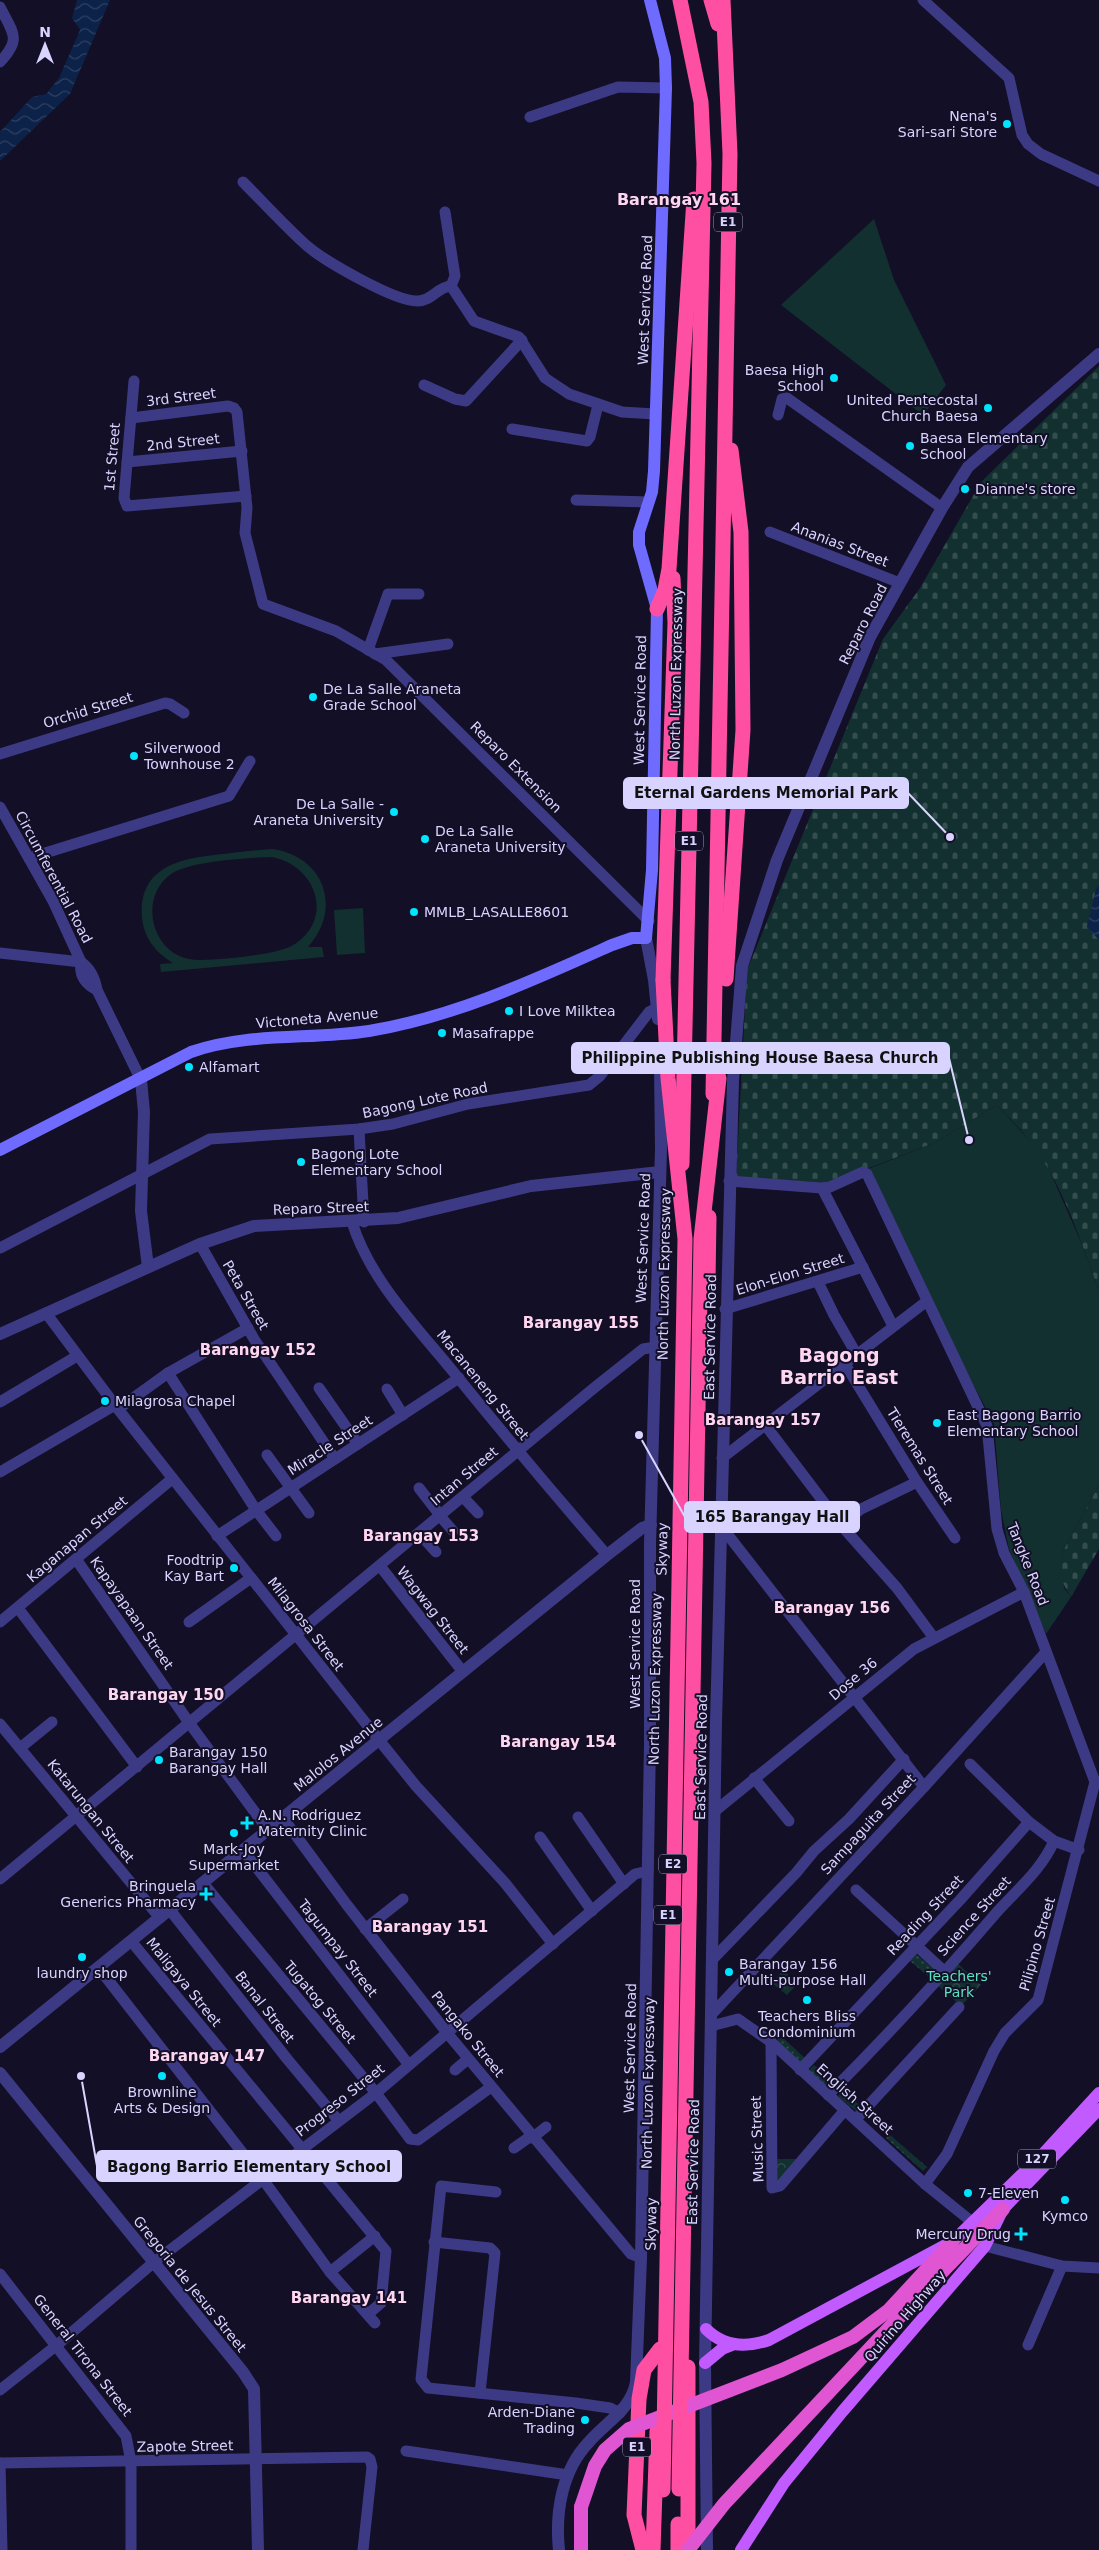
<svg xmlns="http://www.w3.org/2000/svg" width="1099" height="2550" font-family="'DejaVu Sans',sans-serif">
  <defs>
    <pattern id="cemetery-stones" width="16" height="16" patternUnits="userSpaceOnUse" patternTransform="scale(1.25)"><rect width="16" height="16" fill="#12302f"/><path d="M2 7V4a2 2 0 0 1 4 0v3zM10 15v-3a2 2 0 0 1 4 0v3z" fill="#344d4e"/></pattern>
    <pattern id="park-crowns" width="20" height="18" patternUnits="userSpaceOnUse" patternTransform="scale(1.25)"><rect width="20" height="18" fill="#12302f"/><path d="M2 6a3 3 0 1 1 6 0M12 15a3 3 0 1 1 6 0" fill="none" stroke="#344d4e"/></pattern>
    <pattern id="garden-dots" width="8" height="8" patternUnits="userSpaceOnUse" patternTransform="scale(1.25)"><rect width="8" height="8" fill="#12302f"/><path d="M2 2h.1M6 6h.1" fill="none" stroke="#344d4e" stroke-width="1.8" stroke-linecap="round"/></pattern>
    <pattern id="water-waves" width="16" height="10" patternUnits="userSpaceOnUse" patternTransform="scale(1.25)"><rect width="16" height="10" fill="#0c2248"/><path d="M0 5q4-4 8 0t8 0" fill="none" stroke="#2f4163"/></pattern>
  </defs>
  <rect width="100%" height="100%" fill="#130f26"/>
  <g fill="#12302f" fill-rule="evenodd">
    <polygon points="874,219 894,280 946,385 923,415 781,305"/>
    <path d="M272 849C324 856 343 908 308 947H322L324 957 161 972 160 964 173 963C156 953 144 938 142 918 138 865 183 858 223 854 239 852 256 850 272 849ZM272 857C315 865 335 917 295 944 280 955 218 960 198 960 153 960 136 899 171 874 190 861 248 858 272 857Z"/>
    <polygon points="363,908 365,953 337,955 334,910"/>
    <polygon points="997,1105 1032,1143 1048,1167 1081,1242 1099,1291 1099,1485 1061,1555 1064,1588 1071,1597 1046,1634 1009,1549 1001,1510 994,1424 929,1299 868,1169 934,1143"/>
  </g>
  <g fill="url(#cemetery-stones)">
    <path d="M1099 366V1291C1081 1242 1064 1188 1033 1145 1023 1131 1009 1118 997 1105L934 1143 830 1183 736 1177 747 970 883 639 920 588 981 482Z"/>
    <path d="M1099 1485V1549L1071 1597C1062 1584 1057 1571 1061 1555Z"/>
  </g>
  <g fill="url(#park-crowns)">
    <polygon points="956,1962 981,1985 961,2006 935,1983"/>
    <polygon points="783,1970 798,1983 787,1995 772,1983"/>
    <polygon points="772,2159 796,2159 773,2187"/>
  </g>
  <g fill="url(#garden-dots)">
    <polygon points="916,1954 935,1970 929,1977 910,1961"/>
    <polygon points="781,2036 806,2059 801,2064 776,2041"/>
    <polygon points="814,2065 833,2082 828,2088 809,2070"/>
    <polygon points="843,2091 862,2107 857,2112 838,2096"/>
    <polygon points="889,2134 927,2167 923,2171 886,2138"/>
  </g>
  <g fill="url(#water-waves)">
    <polygon points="77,0 110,0 70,94 0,161 0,132 32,97 46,94 59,78 80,30 72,18"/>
    <polygon points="1099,885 1099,940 1087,927 1096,888"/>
  </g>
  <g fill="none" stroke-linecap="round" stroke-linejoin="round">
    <g stroke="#3d3a85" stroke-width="11">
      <polyline points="923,0 1009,78 1022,135 1028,144 1041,154 1099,181"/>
      <path d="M0 7C13 33 22 39 0 62"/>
      <polyline points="530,117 618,87 666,88"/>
      <path d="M243 182C264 203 284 225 306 245 323 260 395 302 418 301 432 301 437 287 451 286"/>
      <polyline points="445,212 455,276 451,286"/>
      <polyline points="451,286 474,321 519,337 545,378 569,394 622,412 655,414"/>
      <polyline points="134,381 124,498 127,506 246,496"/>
      <polyline points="424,385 455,399 466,401 522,340"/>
      <polyline points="778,415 782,399 787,398 942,508"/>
      <polyline points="131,418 228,406 234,408 237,412 247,508 245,533 263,604 336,631 386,660 649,921"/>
      <polyline points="512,429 587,441 590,437 598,405"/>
      <polyline points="127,462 242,451"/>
      <polyline points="576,500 649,502"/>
      <polyline points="770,532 900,583"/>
      <polyline points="368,650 388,594 419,594"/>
      <polyline points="375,654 448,644"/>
      <polyline points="0,754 165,703 170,704 184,713"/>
      <path d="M0 807 53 901 81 962C79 975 85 984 97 990"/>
      <polyline points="29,858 229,796 250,761"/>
      <path d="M0 953 81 962C91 969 95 978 97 990L141 1080"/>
      <polyline points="359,1129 364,1222"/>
      <polyline points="729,1181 822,1188 830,1187 863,1172 867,1174 987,1426 997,1529 1004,1553 1024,1592 1095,1782 1038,2000 1005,2033 994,2051 947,2154 925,2184"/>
      <polyline points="822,1188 893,1326"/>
      <path d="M352 1222C369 1278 415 1325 451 1369 502 1432 554 1494 607 1555"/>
      <polyline points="200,1244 254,1339 335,1459"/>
      <polyline points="0,1248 210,1139 359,1129 393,1124 468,1104 589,1085 600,1076 649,1012 657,1008"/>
      <polyline points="818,1282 834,1315 857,1355"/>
      <polyline points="725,1309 863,1267"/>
      <polyline points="46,1313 118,1409 379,1740 416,1786 505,1883 553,1944"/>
      <polyline points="845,1364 917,1482 955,1538"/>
      <polyline points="168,1373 256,1510 276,1536"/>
      <polyline points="319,1388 358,1444"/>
      <polyline points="387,1389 403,1415"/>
      <polyline points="0,1402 77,1356"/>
      <polyline points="118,1409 168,1373 248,1328"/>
      <polyline points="766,1426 841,1525 897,1588 934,1638"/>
      <polyline points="267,1455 309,1513"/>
      <polyline points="722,1458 927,1301"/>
      <polyline points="0,1472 115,1405"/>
      <polyline points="419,1488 440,1515"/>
      <polyline points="463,1497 478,1513"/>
      <polyline points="440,1516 453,1531"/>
      <polyline points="841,1525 861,1509 917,1482"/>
      <polyline points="721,1526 924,1787"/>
      <polyline points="419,1533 436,1552"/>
      <polyline points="217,1536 459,1378"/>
      <polyline points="76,1559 190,1724 268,1830"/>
      <polyline points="380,1566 463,1672"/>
      <polyline points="18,1608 137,1767"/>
      <polyline points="0,1622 172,1479"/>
      <polyline points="189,1622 251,1578"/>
      <polyline points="0,1724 160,1918"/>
      <polyline points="20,1748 52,1722"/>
      <polyline points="970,1764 1029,1822 1054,1841 1079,1850"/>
      <polyline points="754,1778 789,1821"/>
      <polyline points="715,1811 914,1649 1024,1592"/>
      <polyline points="578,1817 624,1884"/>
      <polyline points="283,1818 347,1905 448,2034 631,2254 641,2258"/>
      <polyline points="540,1837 592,1911"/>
      <polyline points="243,1850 409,2065"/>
      <polyline points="0,1879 594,1388 643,1349 655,1347"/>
      <polyline points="203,1883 376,2093 410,2139 418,2140 491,2087"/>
      <polyline points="856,1890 944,1971"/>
      <polyline points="170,1910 288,2060 338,2120"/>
      <polyline points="365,1929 403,1899"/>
      <polyline points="131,1941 386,2251 381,2303 368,2314"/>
      <polyline points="713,1959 796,1873 814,1851 849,1819 904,1759"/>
      <polyline points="98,1967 262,2178 330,2272 375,2323"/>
      <polyline points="711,2015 924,1787 1046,1652"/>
      <polyline points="711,2026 738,2019 771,2042 925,2184 972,2222"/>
      <polyline points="771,2042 772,2188 780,2186 845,2110"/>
      <polyline points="455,2070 468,2059"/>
      <polyline points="800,2070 960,1900 1029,1822"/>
      <path d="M828 2095C887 2036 943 1975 997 1912 1017 1890 1042 1869 1054 1841"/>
      <polyline points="856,2119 959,2007"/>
      <polyline points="532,2138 546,2127"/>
      <polyline points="514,2148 531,2136"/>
      <polyline points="496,2192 441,2186 421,2379 428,2388 576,2403 610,2408 620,2413"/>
      <polyline points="434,2242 490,2248 495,2253 480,2393"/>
      <polyline points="985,2246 1062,2266 1099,2268"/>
      <polyline points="330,2272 375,2236"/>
      <polyline points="0,2274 126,2436 131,2462 131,2550"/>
      <polyline points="1028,2345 1062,2266"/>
      <polyline points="0,2390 57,2345 153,2263 376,2093 635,1874 648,1871"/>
      <polyline points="406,2451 568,2475"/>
      <polyline points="0,2463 367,2457 370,2459 372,2467 363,2550"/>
      <polyline points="0,2463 2,2550"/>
    </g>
    <g stroke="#3d3a85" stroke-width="12">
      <polyline points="646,938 654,980 658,1019"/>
      <polyline points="141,1080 144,1112 141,1211 148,1267"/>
      <polyline points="0,1334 200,1244 254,1226 398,1218 531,1186 660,1172"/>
      <polyline points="0,2047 607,1555 642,1528 651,1525"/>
      <polyline points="0,2073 243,2372 254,2389 258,2550"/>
      <path d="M559 2550C555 2512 562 2470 589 2442 606 2422 631 2410 636 2382L641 2258 650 1744V1544L661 1149 660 1066"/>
      <polyline points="707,2550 705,2363 716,1722 733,1081 742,966 777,860 870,637 942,508 968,467 1099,354"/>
    </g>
    <path stroke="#6f6bff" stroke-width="12" d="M0 1150 191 1052C248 1032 310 1040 369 1031 454 1017 534 980 612 945L632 938H646L652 870 657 609 639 545V532L652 492 654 471 666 88 665 58 650 0"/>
    <g stroke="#c25bff" stroke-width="12">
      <path d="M706 2329C724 2347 746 2348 769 2340L953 2241 1043 2154 1099 2093"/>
      <polyline points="705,2363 722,2349 732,2345"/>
      <polyline points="741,2550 784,2483 842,2412 985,2246 1003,2209 1099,2109"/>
    </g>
    <g stroke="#e055d1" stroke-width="14">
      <polyline points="926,2270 953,2241"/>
      <polyline points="935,2279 1003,2209"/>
      <polyline points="581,2507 581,2550"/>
    </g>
    <g stroke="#ff4fa3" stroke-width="15">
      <polyline points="680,0 701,102 704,163 682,1164"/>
      <polyline points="711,0 718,24"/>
      <polyline points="657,609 665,590 669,569 694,199"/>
      <polyline points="726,979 743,730 741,532 731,450"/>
      <polyline points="663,980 675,623 673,578"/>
      <polyline points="713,1094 730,154 723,0"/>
      <polyline points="708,1281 709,1217"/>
      <polyline points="688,2367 688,2550"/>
      <polyline points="643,2550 634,2515 639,2399 644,2370 660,2349"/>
      <polyline points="653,2550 657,2431"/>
      <polyline points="678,2550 678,2524"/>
    </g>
    <g stroke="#e055d1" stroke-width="14">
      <polyline points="581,2507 595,2466 605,2450 629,2429 782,2370 853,2337 889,2310 926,2270"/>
      <polyline points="688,2550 724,2504 935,2279"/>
    </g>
    <g stroke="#ff4fa3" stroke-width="15">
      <polyline points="679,2489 701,1239 719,1078"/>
      <polyline points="663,2490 685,1239 668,1078 663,980"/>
    </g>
  </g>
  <g fill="#00e5ff" stroke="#130f26" stroke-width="2">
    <circle cx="1007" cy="124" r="5"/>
    <circle cx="834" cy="378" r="5"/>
    <circle cx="988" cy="408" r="5"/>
    <circle cx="910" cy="446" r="5"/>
    <circle cx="965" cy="489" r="5"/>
    <circle cx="313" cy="697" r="5"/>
    <circle cx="134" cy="756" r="5"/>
    <circle cx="394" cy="812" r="5"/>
    <circle cx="425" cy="839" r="5"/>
    <circle cx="414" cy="912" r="5"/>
    <circle cx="509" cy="1011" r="5"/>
    <circle cx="442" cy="1033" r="5"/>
    <circle cx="189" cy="1067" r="5"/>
    <circle cx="301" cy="1162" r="5"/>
    <circle cx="105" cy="1401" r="5"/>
    <circle cx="937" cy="1423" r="5"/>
    <circle cx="234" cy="1568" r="5"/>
    <circle cx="159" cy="1760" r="5"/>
    <path d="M244.5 1815.5h5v5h5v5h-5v5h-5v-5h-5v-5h5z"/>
    <circle cx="234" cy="1833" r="5"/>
    <path d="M203.5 1886.5h5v5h5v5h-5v5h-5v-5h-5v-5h5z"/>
    <circle cx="82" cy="1957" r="5"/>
    <circle cx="729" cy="1972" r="5"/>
    <circle cx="807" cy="2000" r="5"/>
    <circle cx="162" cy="2076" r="5"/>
    <circle cx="968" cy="2193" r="5"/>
    <circle cx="1065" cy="2200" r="5"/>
    <path d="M1018.5 2226.5h5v5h5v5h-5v5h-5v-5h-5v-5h5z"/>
    <circle cx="585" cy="2420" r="5"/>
  </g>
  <g text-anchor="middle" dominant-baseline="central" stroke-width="4" stroke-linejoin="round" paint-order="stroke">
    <g fill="#130f26" stroke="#9e99be" stroke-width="1">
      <rect x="714" y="212.5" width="28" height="19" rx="4"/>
      <rect x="675" y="831.5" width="28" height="19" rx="4"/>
      <rect x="659" y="1854.5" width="28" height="19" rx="4"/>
      <rect x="654" y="1905.5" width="28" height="19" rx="4"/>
      <rect x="1018" y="2149.5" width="38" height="19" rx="4"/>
      <rect x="623" y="2437.5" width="28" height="19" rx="4"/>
    </g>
    <g font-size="12" font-weight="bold" fill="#d9d4ff">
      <text x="728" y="222">E1</text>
      <text x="689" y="841">E1</text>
      <text x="673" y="1864">E2</text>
      <text x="668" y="1915">E1</text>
      <text x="1037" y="2159">127</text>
      <text x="637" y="2447">E1</text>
    </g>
    <g font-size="14" fill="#d9d4ff" stroke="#130f26" text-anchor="start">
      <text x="997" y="116" text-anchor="end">Nena's<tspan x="997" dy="16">Sari-sari Store</tspan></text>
      <text x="824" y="370" text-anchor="end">Baesa High<tspan x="824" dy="16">School</tspan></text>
      <text x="978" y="400" text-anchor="end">United Pentecostal<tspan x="978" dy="16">Church Baesa</tspan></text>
      <text x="920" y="438">Baesa Elementary<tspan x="920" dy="16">School</tspan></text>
      <text x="975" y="489">Dianne's store</text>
      <text x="323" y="689">De La Salle Araneta<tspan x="323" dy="16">Grade School</tspan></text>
      <text x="144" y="748">Silverwood<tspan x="144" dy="16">Townhouse 2</tspan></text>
      <text x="384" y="804" text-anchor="end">De La Salle -<tspan x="384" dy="16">Araneta University</tspan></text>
      <text x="435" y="831">De La Salle<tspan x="435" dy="16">Araneta University</tspan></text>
      <text x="424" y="912">MMLB_LASALLE8601</text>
      <text x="519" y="1011">I Love Milktea</text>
      <text x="452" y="1033">Masafrappe</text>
      <text x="199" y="1067">Alfamart</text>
      <text x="311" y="1154">Bagong Lote<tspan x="311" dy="16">Elementary School</tspan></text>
      <text x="115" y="1401">Milagrosa Chapel</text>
      <text x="947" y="1415">East Bagong Barrio<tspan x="947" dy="16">Elementary School</tspan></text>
      <text x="224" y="1560" text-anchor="end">Foodtrip<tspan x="224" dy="16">Kay Bart</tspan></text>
      <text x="169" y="1752">Barangay 150<tspan x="169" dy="16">Barangay Hall</tspan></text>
      <text x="258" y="1815">A.N. Rodriguez<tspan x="258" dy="16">Maternity Clinic</tspan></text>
      <text x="234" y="1849" text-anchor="middle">Mark-Joy<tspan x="234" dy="16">Supermarket</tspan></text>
      <text x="196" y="1886" text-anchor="end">Bringuela<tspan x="196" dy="16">Generics Pharmacy</tspan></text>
      <text x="739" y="1964">Barangay 156<tspan x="739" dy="16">Multi-purpose Hall</tspan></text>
      <text x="82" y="1973" text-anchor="middle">laundry shop</text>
      <text x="807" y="2016" text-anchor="middle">Teachers Bliss<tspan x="807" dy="16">Condominium</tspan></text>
      <text x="162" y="2092" text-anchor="middle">Brownline<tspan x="162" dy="16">Arts &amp; Design</tspan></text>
      <text x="978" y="2193">7-Eleven</text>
      <text x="1065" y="2216" text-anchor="middle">Kymco</text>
      <text x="1011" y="2234" text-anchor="end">Mercury Drug</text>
      <text x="575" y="2412" text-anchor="end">Arden-Diane<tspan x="575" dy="16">Trading</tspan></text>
    </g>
    <g font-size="14" fill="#d9d4ff" stroke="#130f26">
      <text transform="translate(645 300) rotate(-88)">West Service Road</text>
      <text transform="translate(181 397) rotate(-7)">3rd Street</text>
      <text transform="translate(183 442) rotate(-6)">2nd Street</text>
      <text transform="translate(112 457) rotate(-85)">1st Street</text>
      <text transform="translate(840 544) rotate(21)">Ananias Street</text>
      <text transform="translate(863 624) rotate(-63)">Reparo Road</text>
      <text transform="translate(676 674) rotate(-89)">North Luzon Expressway</text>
      <text transform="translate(640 700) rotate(-89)">West Service Road</text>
      <text transform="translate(88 710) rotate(-17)">Orchid Street</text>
      <text transform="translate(516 767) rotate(45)">Reparo Extension</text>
      <text transform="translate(54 877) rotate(62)">Circumferential Road</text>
      <text transform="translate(317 1018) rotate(-5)">Victoneta Avenue</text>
      <text transform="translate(425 1100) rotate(-12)">Bagong Lote Road</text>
      <text transform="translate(321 1208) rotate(-2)">Reparo Street</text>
      <text transform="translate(643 1238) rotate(-88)">West Service Road</text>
      <text transform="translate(664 1274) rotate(-89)">North Luzon Expressway</text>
      <text transform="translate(790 1274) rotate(-17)">Elon-Elon Street</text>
      <text transform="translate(246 1295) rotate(60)">Peta Street</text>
      <text transform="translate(710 1337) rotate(-89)">East Service Road</text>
      <text transform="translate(483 1385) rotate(51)">Macaneneng Street</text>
      <text transform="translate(330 1445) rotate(-33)">Miracle Street</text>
      <text transform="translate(920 1456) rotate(58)">Tieremas Street</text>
      <text transform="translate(464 1476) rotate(-40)">Intan Street</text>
      <text transform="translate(77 1539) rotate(-40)">Kaganapan Street</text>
      <text transform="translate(662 1549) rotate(-89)">Skyway</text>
      <text transform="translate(1028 1564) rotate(68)">Tangke Road</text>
      <text transform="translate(433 1610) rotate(52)">Wagwag Street</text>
      <text transform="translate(132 1613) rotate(55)">Kapayapaan Street</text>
      <text transform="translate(306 1624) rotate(52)">Milagrosa Street</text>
      <text transform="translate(635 1644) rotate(-90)">West Service Road</text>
      <text transform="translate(655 1679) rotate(-89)">North Luzon Expressway</text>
      <text transform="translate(853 1679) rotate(-40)">Dose 36</text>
      <text transform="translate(338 1754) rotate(-39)">Malolos Avenue</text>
      <text transform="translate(701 1757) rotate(-89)">East Service Road</text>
      <text transform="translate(91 1811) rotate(51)">Katarungan Street</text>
      <text transform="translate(868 1824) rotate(-47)">Sampaguita Street</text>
      <text transform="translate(925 1915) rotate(-47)">Reading Street</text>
      <text transform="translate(974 1916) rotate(-48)">Science Street</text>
      <text transform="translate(1037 1944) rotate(-74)">Pilipino Street</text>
      <text transform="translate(338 1948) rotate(52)">Tagumpay Street</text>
      <text transform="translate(184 1982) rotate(51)">Maligaya Street</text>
      <text transform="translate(320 2002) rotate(50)">Tugatog Street</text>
      <text transform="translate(265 2007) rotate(52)">Banal Street</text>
      <text transform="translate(468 2034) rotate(51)">Pangako Street</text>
      <text transform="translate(630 2048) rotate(-89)">West Service Road</text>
      <text transform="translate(648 2083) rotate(-89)">North Luzon Expressway</text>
      <text transform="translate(855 2099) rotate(42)">English Street</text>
      <text transform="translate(340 2100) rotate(-38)">Progreso Street</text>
      <text transform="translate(757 2139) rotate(-92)">Music Street</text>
      <text transform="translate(693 2162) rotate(-89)">East Service Road</text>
      <text transform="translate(651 2224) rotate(-89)">Skyway</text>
      <text transform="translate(190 2284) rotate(51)">Gregoria de Jesus Street</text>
      <text transform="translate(905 2316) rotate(-49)">Quirino Highway</text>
      <text transform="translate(83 2355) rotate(52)">General Tirona Street</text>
      <text transform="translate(185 2446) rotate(-1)">Zapote Street</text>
    </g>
    <g font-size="14" fill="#5fe0c0" stroke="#130f26">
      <text x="959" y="1976">Teachers'<tspan x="959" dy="16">Park</tspan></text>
    </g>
    <g font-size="15" font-weight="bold" fill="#ffd6f0" stroke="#130f26">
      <text x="581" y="1323">Barangay 155</text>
      <text x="258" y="1350">Barangay 152</text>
      <text x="763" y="1420">Barangay 157</text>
      <text x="421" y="1536">Barangay 153</text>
      <text x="832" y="1608">Barangay 156</text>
      <text x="166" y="1695">Barangay 150</text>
      <text x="558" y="1742">Barangay 154</text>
      <text x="430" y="1927">Barangay 151</text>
      <text x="207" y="2056">Barangay 147</text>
      <text x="349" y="2298">Barangay 141</text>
    </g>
    <g font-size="16" font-weight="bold" fill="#ffd6f0" stroke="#130f26">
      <text x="679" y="199">Barangay 161</text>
    </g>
    <g font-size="19" font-weight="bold" fill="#ffd6f0" stroke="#130f26">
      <text x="839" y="1355">Bagong<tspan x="839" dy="22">Barrio East</tspan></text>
    </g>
  </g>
  <path fill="none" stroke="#d9d4ff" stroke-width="2" d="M950 837L908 793M969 1140L949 1058M639 1435L685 1517M81 2076L97 2166"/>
  <g fill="#d9d4ff" stroke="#130f26" stroke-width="2">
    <circle cx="950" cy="837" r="5"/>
    <circle cx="969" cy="1140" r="5"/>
    <circle cx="639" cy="1435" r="5"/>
    <circle cx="81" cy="2076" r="5"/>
  </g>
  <g fill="#d9d4ff" stroke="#d9d4ff" stroke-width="2">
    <rect x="624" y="778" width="284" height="30" rx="5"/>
    <rect x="572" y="1043" width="377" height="30" rx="5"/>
    <rect x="685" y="1502" width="174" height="30" rx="5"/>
    <rect x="97" y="2151" width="304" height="30" rx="5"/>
  </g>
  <g font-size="15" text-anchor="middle" font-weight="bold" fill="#111">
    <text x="766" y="798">Eternal Gardens Memorial Park</text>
    <text x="760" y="1063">Philippine Publishing House Baesa Church</text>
    <text x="772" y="1522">165 Barangay Hall</text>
    <text x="249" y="2172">Bagong Barrio Elementary School</text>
  </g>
  <g transform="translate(45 45)" stroke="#130f26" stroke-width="4" paint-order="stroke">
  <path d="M0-4L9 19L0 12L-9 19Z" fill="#d9d4ff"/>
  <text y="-8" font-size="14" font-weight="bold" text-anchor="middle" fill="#d9d4ff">N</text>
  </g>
</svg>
